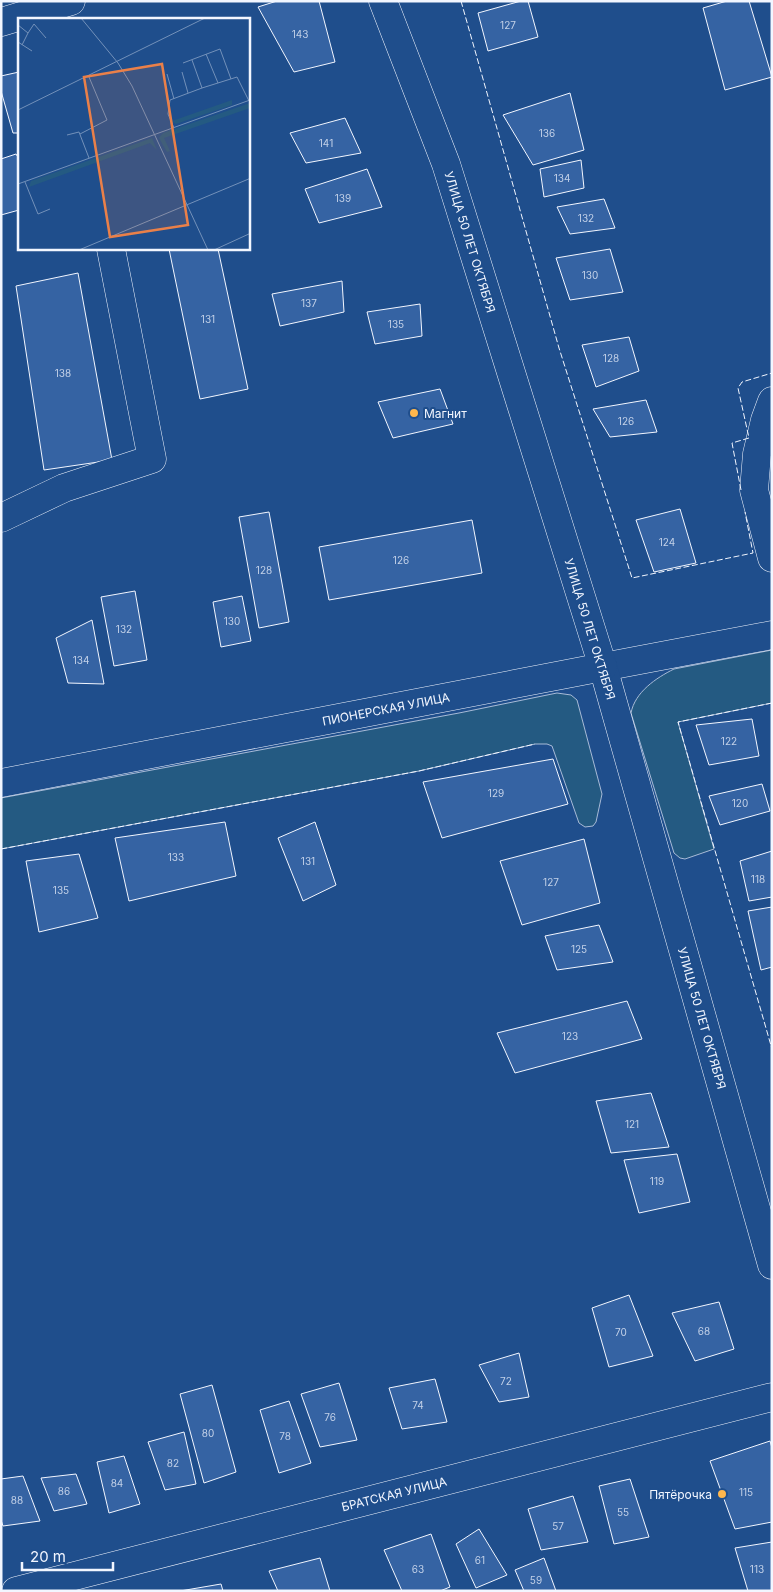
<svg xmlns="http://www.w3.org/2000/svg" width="773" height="1592" font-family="Inter,sans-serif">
  <rect width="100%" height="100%" fill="#1f4e8c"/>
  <g fill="#245a82" stroke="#a8bbd7">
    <path d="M772 650V703L678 722 714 849 685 859 680 858 674 853 631 713C635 692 656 678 674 669Z"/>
    <polygon points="557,693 571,695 577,700 602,794 596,822 593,826 585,827 579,823 552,746 547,744 535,744 419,771 1,849 1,798 459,713"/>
  </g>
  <g fill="#3563a3" stroke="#f2f6ff">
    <polygon points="277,1 319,1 335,62 294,72 258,7"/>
    <polygon points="521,1 528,1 538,37 488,51 478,13"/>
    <polygon points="727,1 749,1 772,77 725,90 703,8"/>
    <polygon points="19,72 19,133 13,133 1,91 1,76"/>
    <polygon points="570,93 584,150 533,165 503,115"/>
    <polygon points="345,118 361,153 306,163 290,133"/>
    <polygon points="16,154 19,159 19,210 1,215 1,159"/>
    <polygon points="581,160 584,188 544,197 540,169"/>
    <polygon points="367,169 382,207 319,223 305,189"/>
    <polygon points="604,199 615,228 570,234 557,207"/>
    <polygon points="169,249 218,249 248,389 200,399"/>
    <polygon points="610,249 623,292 570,300 556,258"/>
    <polygon points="78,273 112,460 44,470 16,286"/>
    <polygon points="342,281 344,312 280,326 272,294"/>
    <polygon points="420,304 422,336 375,344 367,312"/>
    <polygon points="629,337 639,371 596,387 582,345"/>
    <polygon points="440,389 453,424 393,438 378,402"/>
    <polygon points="646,400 657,432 610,437 593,409"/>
    <polygon points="680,509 696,563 654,572 636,520"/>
    <polygon points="269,512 289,622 259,628 239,517"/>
    <polygon points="472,520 482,573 329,600 319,547"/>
    <polygon points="135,591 147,660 114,666 101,597"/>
    <polygon points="242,596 251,641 221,647 213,602"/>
    <polygon points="92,620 104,684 68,683 56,638"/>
    <polygon points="752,719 759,756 709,765 696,725"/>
    <polygon points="553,759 568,804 442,838 423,782"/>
    <polygon points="762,784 770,811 720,825 709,796"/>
    <polygon points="225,822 236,876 129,901 115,838"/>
    <polygon points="315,822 336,885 303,901 278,838"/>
    <polygon points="584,839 600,903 522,925 500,861"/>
    <polygon points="772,851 772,897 749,901 740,861"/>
    <polygon points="79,854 98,918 39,932 26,861"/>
    <polygon points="772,907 772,967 761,970 748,911"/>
    <polygon points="599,925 613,962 557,970 545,936"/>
    <polygon points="627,1001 642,1039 515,1073 497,1033"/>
    <polygon points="651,1093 669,1147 611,1153 596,1101"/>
    <polygon points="677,1154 690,1202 639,1213 624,1160"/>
    <polygon points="629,1295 653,1356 609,1367 592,1308"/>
    <polygon points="719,1302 734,1349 695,1361 672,1313"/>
    <polygon points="519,1353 529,1397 499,1402 479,1365"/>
    <polygon points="435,1379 447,1422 402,1429 389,1388"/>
    <polygon points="339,1383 357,1440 320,1447 301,1394"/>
    <polygon points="212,1385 236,1472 204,1483 180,1394"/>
    <polygon points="289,1401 311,1463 279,1473 260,1410"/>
    <polygon points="184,1432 196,1484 165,1490 148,1442"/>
    <polygon points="770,1441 772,1448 772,1522 735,1529 710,1461"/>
    <polygon points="124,1456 140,1504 109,1513 97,1462"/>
    <polygon points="76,1474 87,1504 54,1511 41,1478"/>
    <polygon points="23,1476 40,1521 3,1526 1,1520 1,1479"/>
    <polygon points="630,1479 649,1537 614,1544 599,1486"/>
    <polygon points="573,1496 588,1542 541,1550 528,1509"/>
    <polygon points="479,1529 507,1575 476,1588 456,1544"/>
    <polygon points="431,1534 450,1587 440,1591 402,1591 384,1550"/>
    <polygon points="772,1542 772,1591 748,1591 735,1548"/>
    <polygon points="320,1558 330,1591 278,1591 269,1571"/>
    <polygon points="544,1558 556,1591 524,1591 515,1570"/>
    <polygon points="221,1584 223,1591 180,1591"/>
  </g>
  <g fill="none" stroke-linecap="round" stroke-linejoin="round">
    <g stroke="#f2f6ff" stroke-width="29">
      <g id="minor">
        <polyline points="1,22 71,1"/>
        <polyline points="772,401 765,420 757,454 754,490 772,558"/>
        <polyline points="1,518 64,488 152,459 111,249"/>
        <polyline points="603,667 772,635"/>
        <polyline points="16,1591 772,1397"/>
      </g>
    </g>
    <g stroke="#f2f6ff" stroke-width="29">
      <g id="major">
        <polyline points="383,1 446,164 603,667 772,1265"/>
        <polyline points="1,783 603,667"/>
      </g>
    </g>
    <use href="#minor" stroke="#1f4e8c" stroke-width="28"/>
    <use href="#major" stroke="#1f4e8c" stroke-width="28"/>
    <g stroke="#f2f6ff" stroke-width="1" stroke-dasharray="6 2.5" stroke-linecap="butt">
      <polyline points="461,1 559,348 632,578 753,553 745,512"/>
      <polyline points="741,490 732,443 749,438 738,388 742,382 772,373"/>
      <polyline points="772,703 678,722 772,1049"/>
      <polyline points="1,849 419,771 535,744"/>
    </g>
  </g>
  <g fill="#ffb74d" stroke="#1f4e8c" stroke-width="2">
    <circle cx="414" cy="413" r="5"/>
    <circle cx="722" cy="1494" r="5"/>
  </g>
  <g text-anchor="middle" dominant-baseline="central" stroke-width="4" stroke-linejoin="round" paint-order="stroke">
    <g font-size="10" fill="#c3d1e8">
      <text x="508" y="25">127</text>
      <text x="300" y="34">143</text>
      <text x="547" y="133">136</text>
      <text x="326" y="143">141</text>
      <text x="562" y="178">134</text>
      <text x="343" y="198">139</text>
      <text x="586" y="218">132</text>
      <text x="590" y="275">130</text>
      <text x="309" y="303">137</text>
      <text x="208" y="319">131</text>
      <text x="396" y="324">135</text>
      <text x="611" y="358">128</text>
      <text x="63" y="373">138</text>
      <text x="626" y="421">126</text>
      <text x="667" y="542">124</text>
      <text x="401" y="560">126</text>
      <text x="264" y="570">128</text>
      <text x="232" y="621">130</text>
      <text x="124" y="629">132</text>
      <text x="81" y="660">134</text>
      <text x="729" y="741">122</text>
      <text x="496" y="793">129</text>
      <text x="740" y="803">120</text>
      <text x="176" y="857">133</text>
      <text x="308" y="861">131</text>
      <text x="758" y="879">118</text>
      <text x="551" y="882">127</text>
      <text x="61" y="890">135</text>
      <text x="579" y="949">125</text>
      <text x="570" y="1036">123</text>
      <text x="632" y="1124">121</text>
      <text x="657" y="1181">119</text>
      <text x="704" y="1331">68</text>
      <text x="621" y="1332">70</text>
      <text x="506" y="1381">72</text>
      <text x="418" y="1405">74</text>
      <text x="330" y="1417">76</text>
      <text x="208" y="1433">80</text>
      <text x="285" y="1436">78</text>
      <text x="173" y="1463">82</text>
      <text x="117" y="1483">84</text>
      <text x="64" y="1491">86</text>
      <text x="746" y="1492">115</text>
      <text x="17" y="1500">88</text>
      <text x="623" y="1512">55</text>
      <text x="558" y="1526">57</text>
      <text x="480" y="1560">61</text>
      <text x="418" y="1569">63</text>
      <text x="757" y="1569">113</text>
      <text x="536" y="1580">59</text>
    </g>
    <g font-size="12" fill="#f2f6ff" stroke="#1f4e8c">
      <text transform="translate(470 242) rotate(73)">УЛИЦА 50 ЛЕТ ОКТЯБРЯ</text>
      <text transform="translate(590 629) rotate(73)">УЛИЦА 50 ЛЕТ ОКТЯБРЯ</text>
      <text transform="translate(386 709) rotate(-11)">ПИОНЕРСКАЯ УЛИЦА</text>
      <text transform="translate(702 1018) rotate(74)">УЛИЦА 50 ЛЕТ ОКТЯБРЯ</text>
      <text transform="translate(394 1494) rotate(-14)">БРАТСКАЯ УЛИЦА</text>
    </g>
    <g font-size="12" fill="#f2f6ff" stroke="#1f4e8c" text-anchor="start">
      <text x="424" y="413">Магнит</text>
      <text x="712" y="1494" text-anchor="end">Пятёрочка</text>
    </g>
  </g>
  <g transform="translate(18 18)">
    <rect width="232" height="232" fill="#1f4e8c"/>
    <path d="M214 82V87L158 106 154 103ZM232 85V90L146 120 152 133 149 134 141 120 145 115ZM134 120 139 132 132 125 11 169 13 163Z" fill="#245a82"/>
    <path fill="none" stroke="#7391ba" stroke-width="1" d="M63 0 100 45 114 68 190 232M0 7 10 15 4 27M10 15 16 6 28 20M0 24 14 33M188 36 200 65M174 42 184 70M165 45 202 31 213 61M164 54 170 75M149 56 156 81M0 92 187 0M156 110 150 96 152 82 184 70 219 59 231 83M62 116 89 102 71 59M138 116 232 82M49 117 61 114 71 140M7 164 20 196 32 191M0 166 138 116M61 232 233 160M196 232 233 215"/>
    <path fill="#ea8049" fill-opacity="0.15" stroke="#ea8049" stroke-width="2.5" d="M144 46 170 207 92 219 66 59Z"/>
    <rect width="232" height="232" fill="none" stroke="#f2f6ff" stroke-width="2.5"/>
  </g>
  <rect width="773" height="1592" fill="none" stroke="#f2f6ff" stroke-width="5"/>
  <path d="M22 1562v8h91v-8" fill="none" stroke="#f2f6ff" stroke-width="2.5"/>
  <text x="30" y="1562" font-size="15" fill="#f2f6ff" stroke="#1f4e8c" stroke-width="4" paint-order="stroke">20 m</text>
</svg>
